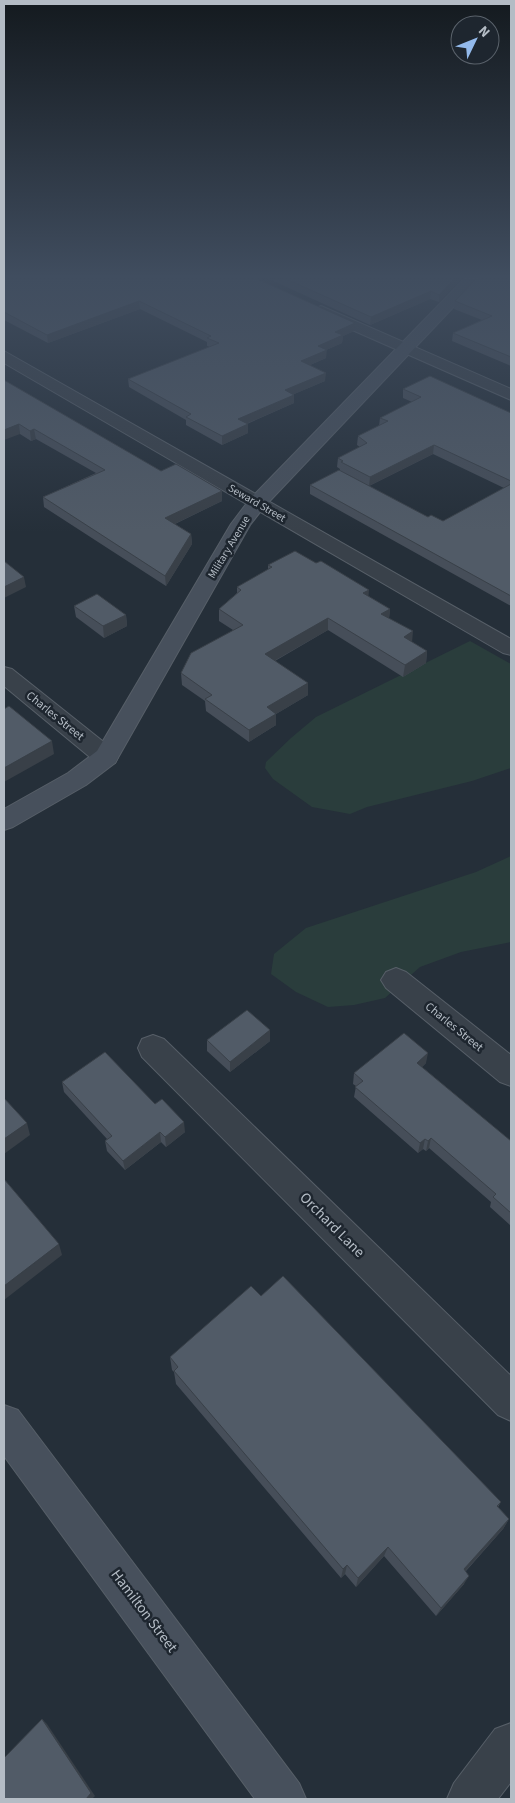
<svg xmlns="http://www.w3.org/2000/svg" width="515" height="1803" font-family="'Source Sans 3',sans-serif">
  <rect width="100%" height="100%" fill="#252f39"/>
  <g fill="#2a3d3c">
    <polygon points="470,641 511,664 511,768 472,781 367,807 350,814 312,807 273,779 265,768 266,762 291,738 316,717"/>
    <polygon points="511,856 511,942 461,952 420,967 385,998 354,1005 328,1007 296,992 271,974 274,954 306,928 476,872"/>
  </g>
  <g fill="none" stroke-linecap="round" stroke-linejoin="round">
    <g stroke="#575f68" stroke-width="2">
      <g id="street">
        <polygon points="321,306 511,389 511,400 316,314 313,311 316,308"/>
        <polygon points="4,351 511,639 511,655 503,653 4,363"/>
        <polygon points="4,667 12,669 115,751 118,757 115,763 106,765 97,763 4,686"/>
        <polygon points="396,968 406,972 511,1055 511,1086 500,1082 386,988 381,980 386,972"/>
        <polygon points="153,1035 164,1039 511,1376 511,1421 498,1415 142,1057 138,1048 142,1039"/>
        <polygon points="511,1723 511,1782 498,1799 447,1799 454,1783 495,1729"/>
      </g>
    </g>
    <g stroke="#575f68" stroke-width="2">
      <g id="secondary">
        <polygon points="464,279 480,279 264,507 250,525 115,763 86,785 13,827 4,830 4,809 68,773 97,751 231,524 250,499"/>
        <polygon points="4,1405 18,1410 299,1783 306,1799 255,1799 4,1456"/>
      </g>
    </g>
    <use href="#street" fill="#39414a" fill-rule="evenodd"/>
    <use href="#secondary" fill="#47505c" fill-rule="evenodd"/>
  </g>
  <g fill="#464e59" fill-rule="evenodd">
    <polygon points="4,279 354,331 343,336 342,343 326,350 326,358 310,365 325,381 294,394 294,403 247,424 248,433 222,445 186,425 186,420 129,387 128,379 210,347 207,346 207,342 140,309 48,343 4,320"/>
    <polygon points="269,279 461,279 439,302 430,299 370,325"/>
    <polygon points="511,279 511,366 452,341 453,333 482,320 454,309 455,301"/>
    <polygon points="4,380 161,471 222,491 222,501 175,524 191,534 192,544 166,586 44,507 43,497 96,473 36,439 31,441 20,434"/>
    <path d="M403 389 511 413V606L310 494V485L340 471V469L337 467 338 458 360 447 357 445 358 436 379 426 380 418 412 402 403 398ZM433 454 504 488 443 521 428 517 369 486Z"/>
    <polygon points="268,565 368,596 390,609 389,618 412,642 427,651 426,663 403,677 328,630 275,661 308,695 276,714 276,725 249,742 206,711 205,701 182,685 181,673 233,630 219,621 219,609 237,593 237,587 268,570"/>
    <polygon points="74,606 126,615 127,626 104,638 76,617"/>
    <polygon points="207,1040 270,1041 230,1072 207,1051"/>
    <polygon points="426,1063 422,1067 511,1141 511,1226 490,1207 491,1202 429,1148 426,1151 423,1149 418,1153 354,1097 356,1086 353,1084 354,1073"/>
    <polygon points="62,1082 155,1104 185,1132 166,1147 161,1142 125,1170 107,1151 105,1141 107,1139 64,1092"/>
    <polygon points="261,1296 501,1502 498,1507 509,1519 503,1529 466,1571 464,1584 436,1616 384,1556 356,1587 345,1574 341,1578 176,1384 174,1372 172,1370 170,1357"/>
  </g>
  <g fill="#394048">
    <polygon points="454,279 461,279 439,302 439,295"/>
    <polygon points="431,291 430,299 370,325 371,317"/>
    <polygon points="139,301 140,309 48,343 47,335"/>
    <polygon points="355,323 354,331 343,336 342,343 317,354 318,346 335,332"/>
    <polygon points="327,350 326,358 301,369 301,361"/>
    <polygon points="326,373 325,381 285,398 285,390"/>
    <polygon points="294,395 294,403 239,427 238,419"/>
    <polygon points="19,424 20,434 4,440 4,430"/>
    <polygon points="248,424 248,433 222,445 222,436"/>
    <polygon points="34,429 36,439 31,441 30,431"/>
    <polygon points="434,445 433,454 369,486 370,477"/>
    <polygon points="222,491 222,501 166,528 165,518"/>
    <polygon points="191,534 192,544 166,586 165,576"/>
    <polygon points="24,577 26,587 4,598 4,587"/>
    <polygon points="369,590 368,602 363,593"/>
    <polygon points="390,609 389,620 381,614"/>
    <polygon points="126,615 127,626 104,638 103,626"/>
    <polygon points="328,618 328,630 265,666 265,654"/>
    <polygon points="413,631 412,643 404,637"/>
    <polygon points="427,651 426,663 403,677 405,665"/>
    <polygon points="308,683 308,695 276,714 276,725 249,742 249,730 267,707"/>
    <polygon points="52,741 54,754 4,782 4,768"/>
    <polygon points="270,1030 270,1041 230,1072 230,1062"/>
    <polygon points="428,1053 426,1063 415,1073 417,1063"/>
    <polygon points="184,1122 185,1132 166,1147 165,1137"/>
    <polygon points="27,1123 30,1135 4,1154 4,1139"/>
    <polygon points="160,1132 161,1142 125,1170 123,1161"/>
    <polygon points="431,1138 429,1148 426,1151 428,1141"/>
    <polygon points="425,1139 423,1149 418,1153 420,1143"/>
    <polygon points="59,1244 62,1255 4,1300 4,1286"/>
    <polygon points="509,1519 503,1529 459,1578 464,1569"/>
    <polygon points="388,1547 384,1556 356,1587 358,1578"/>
    <polygon points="347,1565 345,1574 341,1578 343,1569"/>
    <polygon points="469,1576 464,1584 436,1616 441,1608"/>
    <polygon points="42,1719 47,1724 95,1796 92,1799 86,1799"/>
  </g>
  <g fill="#515b67" stroke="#394048">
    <polygon points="4,279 257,279 355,323 335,332 343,335 318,346 327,350 301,361 326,373 285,390 294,395 238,419 248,424 222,436 186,417 191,414 128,379 219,343 207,338 211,336 139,301 47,335 4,312"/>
    <polygon points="286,279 454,279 439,295 431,291 371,317"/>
    <polygon points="476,279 511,279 511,357 453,333 492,316 455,301"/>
    <polygon points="430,376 511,413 511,481 434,445 370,477 341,462 343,461 338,458 367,443 358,436 388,421 380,418 421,397 403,389"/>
    <polygon points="4,380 161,471 176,464 222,491 165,518 191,534 165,576 43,497 105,470 34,429 30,431 19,424 4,430"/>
    <polygon points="339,470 428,517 431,515 443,521 511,484 511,596 310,485"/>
    <polygon points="295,551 316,563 321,561 369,590 363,593 390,609 381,614 413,631 404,637 427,651 405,665 328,618 265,654 308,683 267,707 276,714 249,730 205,699 212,695 181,673 191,653 243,625 219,609 241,590 237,587 272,567 268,565"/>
    <polygon points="4,561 24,577 4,587"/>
    <polygon points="97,594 126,615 103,626 74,606"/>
    <polygon points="9,706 52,741 4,768 4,709"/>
    <polygon points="247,1010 270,1030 230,1062 207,1040"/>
    <polygon points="404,1033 428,1053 417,1063 511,1141 511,1213 493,1197 496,1194 431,1138 428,1141 425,1139 420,1143 355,1087 363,1081 354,1073"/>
    <polygon points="105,1052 155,1104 162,1099 184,1122 165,1137 160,1132 123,1161 105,1141 112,1136 62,1082"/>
    <polygon points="4,1098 27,1123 4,1139"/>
    <polygon points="4,1179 59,1244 4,1286"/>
    <polygon points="283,1276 501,1502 497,1506 509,1519 464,1569 469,1576 441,1608 388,1547 358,1578 347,1565 343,1569 174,1371 178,1367 170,1357 251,1286 261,1296"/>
    <polygon points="42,1719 91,1793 86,1799 4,1799 4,1758"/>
  </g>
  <linearGradient id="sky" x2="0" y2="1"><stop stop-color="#141a1f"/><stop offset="0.52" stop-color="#404d5f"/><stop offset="1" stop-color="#404d5f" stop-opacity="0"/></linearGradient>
  <rect width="515" height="532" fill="url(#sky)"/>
  <g text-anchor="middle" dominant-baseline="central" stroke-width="5" stroke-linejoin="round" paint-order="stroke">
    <g font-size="11" fill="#b4bcc5" stroke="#1e262f">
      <text transform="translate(257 503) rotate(30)">Seward Street</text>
      <text transform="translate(229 547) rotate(-59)">Military Avenue</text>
    </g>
    <g font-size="12" fill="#b4bcc5" stroke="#1e262f">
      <text transform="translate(55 716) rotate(39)">Charles Street</text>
      <text transform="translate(454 1027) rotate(39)">Charles Street</text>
    </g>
    <g font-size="15" fill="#b4bcc5" stroke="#1e262f">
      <text transform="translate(332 1225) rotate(45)">Orchard Lane</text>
      <text transform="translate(144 1611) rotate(53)">Hamilton Street</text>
    </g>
  </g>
  <rect width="515" height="1803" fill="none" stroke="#b4bcc5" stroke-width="10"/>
  <g transform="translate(475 40) rotate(47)"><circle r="24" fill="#1e262f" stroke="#5a626b"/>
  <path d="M0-4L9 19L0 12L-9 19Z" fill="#93baec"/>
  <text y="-8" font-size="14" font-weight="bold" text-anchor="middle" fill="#b4bcc5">N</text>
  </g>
</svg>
